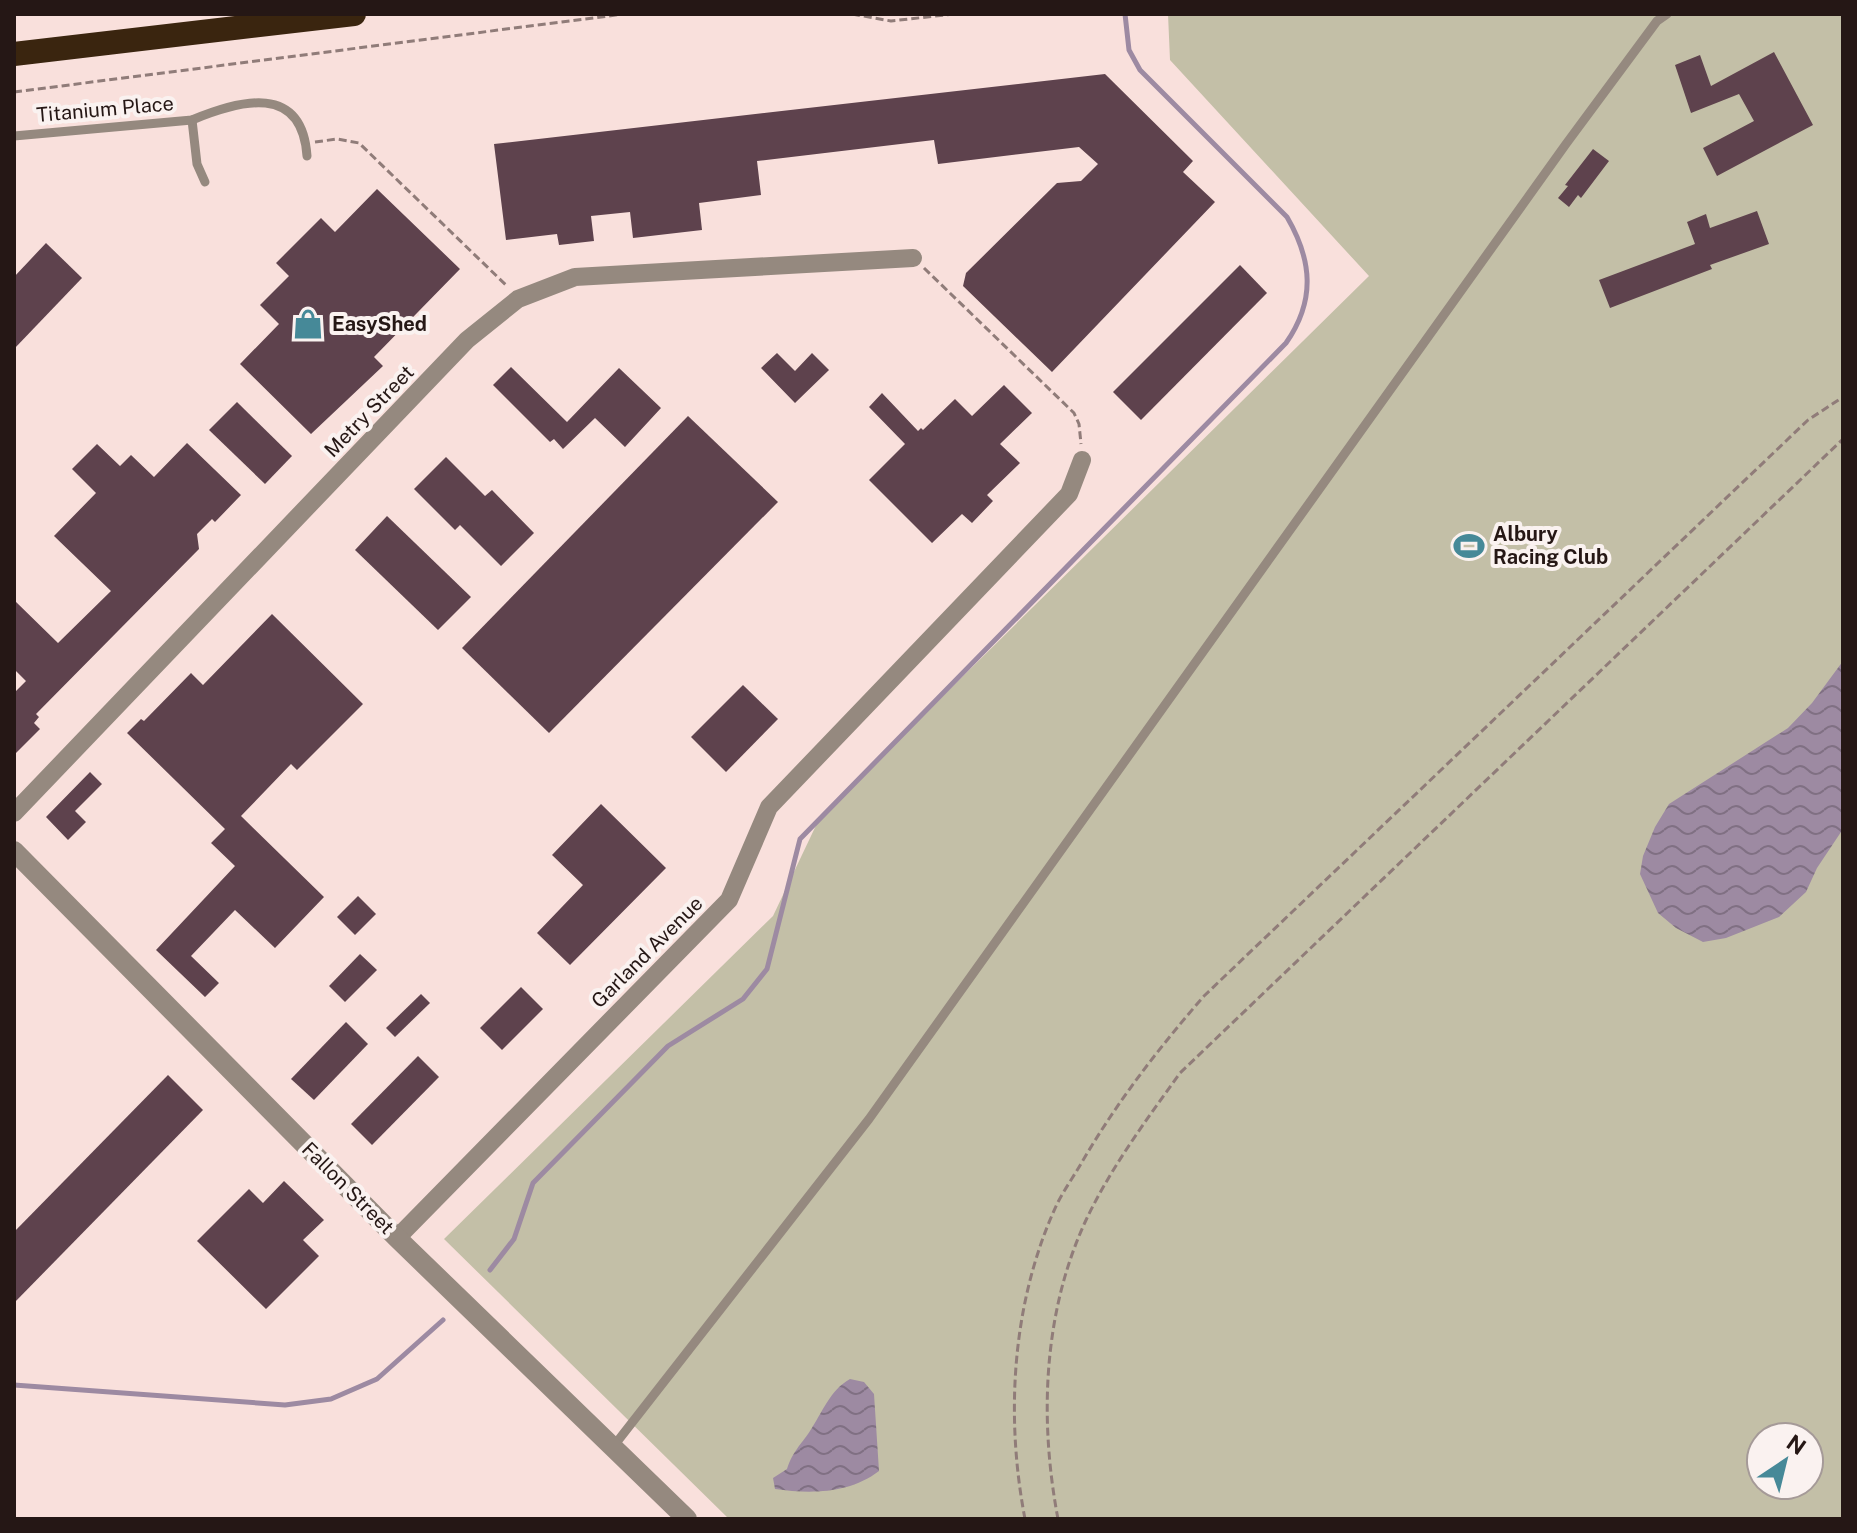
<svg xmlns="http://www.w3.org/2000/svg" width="1857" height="1533" font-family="'Public Sans',sans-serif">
  <defs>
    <pattern id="water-waves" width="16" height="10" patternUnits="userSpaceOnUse" patternTransform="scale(2)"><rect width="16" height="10" fill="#9d8aa2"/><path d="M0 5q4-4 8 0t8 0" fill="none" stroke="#807083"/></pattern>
  </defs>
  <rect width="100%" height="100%" fill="#f9e0dc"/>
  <path fill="#c3bfa7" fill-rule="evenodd" d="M1168 14H1843V1519H729L444 1239 773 916 820 817 1369 276 1170 60ZM1761 1437H1809V1485H1761Z"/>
  <g fill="url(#water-waves)">
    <polygon points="1843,661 1843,829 1817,868 1806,892 1779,917 1726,938 1703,942 1676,928 1658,913 1640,874 1643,856 1655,827 1669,804 1788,728 1812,703"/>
    <path d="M850 1379 864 1382 874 1394 879 1471C849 1494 810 1494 775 1489L773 1478 787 1469C793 1451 800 1446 810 1431 822 1413 830 1390 850 1379Z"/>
  </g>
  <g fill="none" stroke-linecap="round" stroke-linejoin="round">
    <g stroke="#9d8aa2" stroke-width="5">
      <path d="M490 1270 514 1239 533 1183 668 1046 743 999 767 969 800 839 1286 343C1316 300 1312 260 1287 217L1140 70 1129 50 1125 14"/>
      <polyline points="14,1385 285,1405 331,1399 377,1379 443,1320"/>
    </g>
  </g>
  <g fill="#5e424d">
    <polygon points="1774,52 1813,125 1717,176 1703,148 1754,121 1739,94 1691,113 1675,65 1700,55 1711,86"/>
    <polygon points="1105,74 1193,161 1183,172 1215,202 1052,372 963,286 966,273 1057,183 1081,181 1098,164 1079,147 938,164 934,140 757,161 761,195 699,203 702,230 633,238 630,212 591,216 594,241 559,245 557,234 506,240 494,144"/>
    <polygon points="1593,149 1609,161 1581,198 1578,195 1569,207 1558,198 1568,186 1565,185"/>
    <polygon points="377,189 460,269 374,357 383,366 311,434 240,364 279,324 260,305 289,276 276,263 321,218 335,232"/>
    <polygon points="1757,211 1769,244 1710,265 1712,269 1610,308 1599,280 1695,244 1687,222 1706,214 1710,228"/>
    <polygon points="46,243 82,278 14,349 14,277"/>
    <polygon points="1240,265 1267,293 1141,420 1113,392"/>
    <polygon points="777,353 795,371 812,353 829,370 795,403 761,368"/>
    <polygon points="511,367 567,422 619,368 661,408 625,447 595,418 563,449 554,439 550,442 493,385"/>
    <polygon points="1004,385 1032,413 1000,444 1020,463 987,495 993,501 972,523 962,514 932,543 869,480 905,444 869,407 882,393 918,431 921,428 923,430 955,399 972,416"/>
    <polygon points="237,402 292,456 265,484 209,430"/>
    <polygon points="688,416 778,502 549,733 462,648"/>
    <polygon points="187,443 241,495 215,522 212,519 197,534 199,549 36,714 39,717 34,723 40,729 14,755 14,693 26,681 14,669 14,600 58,643 111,591 54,536 96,493 72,469 97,444 120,466 131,455 154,477"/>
    <polygon points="446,457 485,496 492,490 534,533 501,566 460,525 455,530 414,489"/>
    <polygon points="387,516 471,597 438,630 355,550"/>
    <polygon points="272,614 363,704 297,770 291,764 241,816 324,897 275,948 235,910 191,956 219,983 205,997 156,950 235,866 211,843 225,829 127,733 141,719 144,721 191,673 203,685"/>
    <polygon points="743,685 778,719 726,772 691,737"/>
    <polygon points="90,772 102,784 75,811 86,822 68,840 46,817"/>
    <polygon points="601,804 666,868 570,965 537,933 583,885 552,855"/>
    <polygon points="358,896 376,914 355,935 337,917"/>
    <polygon points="360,954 377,970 345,1002 329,986"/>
    <polygon points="521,987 543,1009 502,1050 480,1028"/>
    <polygon points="421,994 430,1003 395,1037 386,1028"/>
    <polygon points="346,1022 368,1044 314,1100 291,1079"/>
    <polygon points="418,1056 439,1077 372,1145 351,1124"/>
    <polygon points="168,1075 203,1110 14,1303 14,1232"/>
    <polygon points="284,1181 324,1220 303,1240 319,1256 266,1309 197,1241 249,1189 263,1203"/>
  </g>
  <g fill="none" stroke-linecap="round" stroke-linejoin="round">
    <g stroke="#907c79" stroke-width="3" stroke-dasharray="8 4" stroke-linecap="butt">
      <polyline points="852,14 891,21 954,14"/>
      <polyline points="14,92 624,14"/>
      <polyline points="315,142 337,139 359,143 508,287"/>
      <polyline points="924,268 1074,413 1079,424 1081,444"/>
      <path d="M1025 1519C1005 1415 1012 1301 1057 1204 1064 1190 1074 1176 1082 1162 1117 1102 1158 1049 1204 996L1808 420 1843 397"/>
      <path d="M1058 1519C1039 1419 1043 1311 1087 1218 1112 1166 1147 1119 1180 1073L1843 439"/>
    </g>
    <g stroke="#95897f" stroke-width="9">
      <polyline points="192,120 197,164 205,182"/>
      <path d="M14 136 192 120C240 100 302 83 307 156"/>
      <polyline points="613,1447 869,1119 1566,144 1657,21 1667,14"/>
    </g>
    <g stroke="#95897f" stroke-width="18">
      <polyline points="14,813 467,340 518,299 575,277 913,258"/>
      <polyline points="397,1238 729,900 769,807 1069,494 1082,460"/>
    </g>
    <polyline stroke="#95897f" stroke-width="20" points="14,851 397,1238 687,1519"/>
    <polyline stroke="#3a250f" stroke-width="24" points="14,54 354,14"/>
  </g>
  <defs>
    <g id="shop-bare" transform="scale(2.4)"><path d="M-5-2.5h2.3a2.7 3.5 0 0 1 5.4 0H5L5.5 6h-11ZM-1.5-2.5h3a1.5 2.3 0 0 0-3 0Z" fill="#468998" stroke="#faf2f0" stroke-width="2.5" paint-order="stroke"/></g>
    <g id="stadium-bare" transform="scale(2.4)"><path d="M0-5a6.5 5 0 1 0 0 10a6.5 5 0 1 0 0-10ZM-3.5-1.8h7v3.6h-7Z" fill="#468998" stroke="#faf2f0" stroke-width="2.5" paint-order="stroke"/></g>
  </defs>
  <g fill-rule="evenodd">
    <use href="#shop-bare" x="308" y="324"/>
    <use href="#stadium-bare" x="1469" y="546"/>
  </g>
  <g text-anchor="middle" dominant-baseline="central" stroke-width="8" stroke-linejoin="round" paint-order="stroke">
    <g font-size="20" fill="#251715" stroke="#faf2f0">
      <text transform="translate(105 109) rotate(-5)">Titanium Place</text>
      <text transform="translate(369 411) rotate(-46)">Metry Street</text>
      <text transform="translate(647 952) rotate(-45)">Garland Avenue</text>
      <text transform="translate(348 1188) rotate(45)">Fallon Street</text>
    </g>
    <g font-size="20" font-weight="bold" fill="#251715" stroke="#faf2f0" text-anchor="start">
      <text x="332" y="324">EasyShed</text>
      <text x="1493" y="534">Albury<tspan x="1493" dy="23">Racing Club</tspan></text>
    </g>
  </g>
  <rect width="1857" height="1533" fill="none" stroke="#251715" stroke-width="32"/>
  <g transform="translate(1785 1461) rotate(35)"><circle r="38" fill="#faf2f0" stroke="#a59a98" stroke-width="2"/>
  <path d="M0-6L14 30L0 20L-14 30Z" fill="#468998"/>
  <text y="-12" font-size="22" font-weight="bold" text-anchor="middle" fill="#251715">N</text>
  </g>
</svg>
